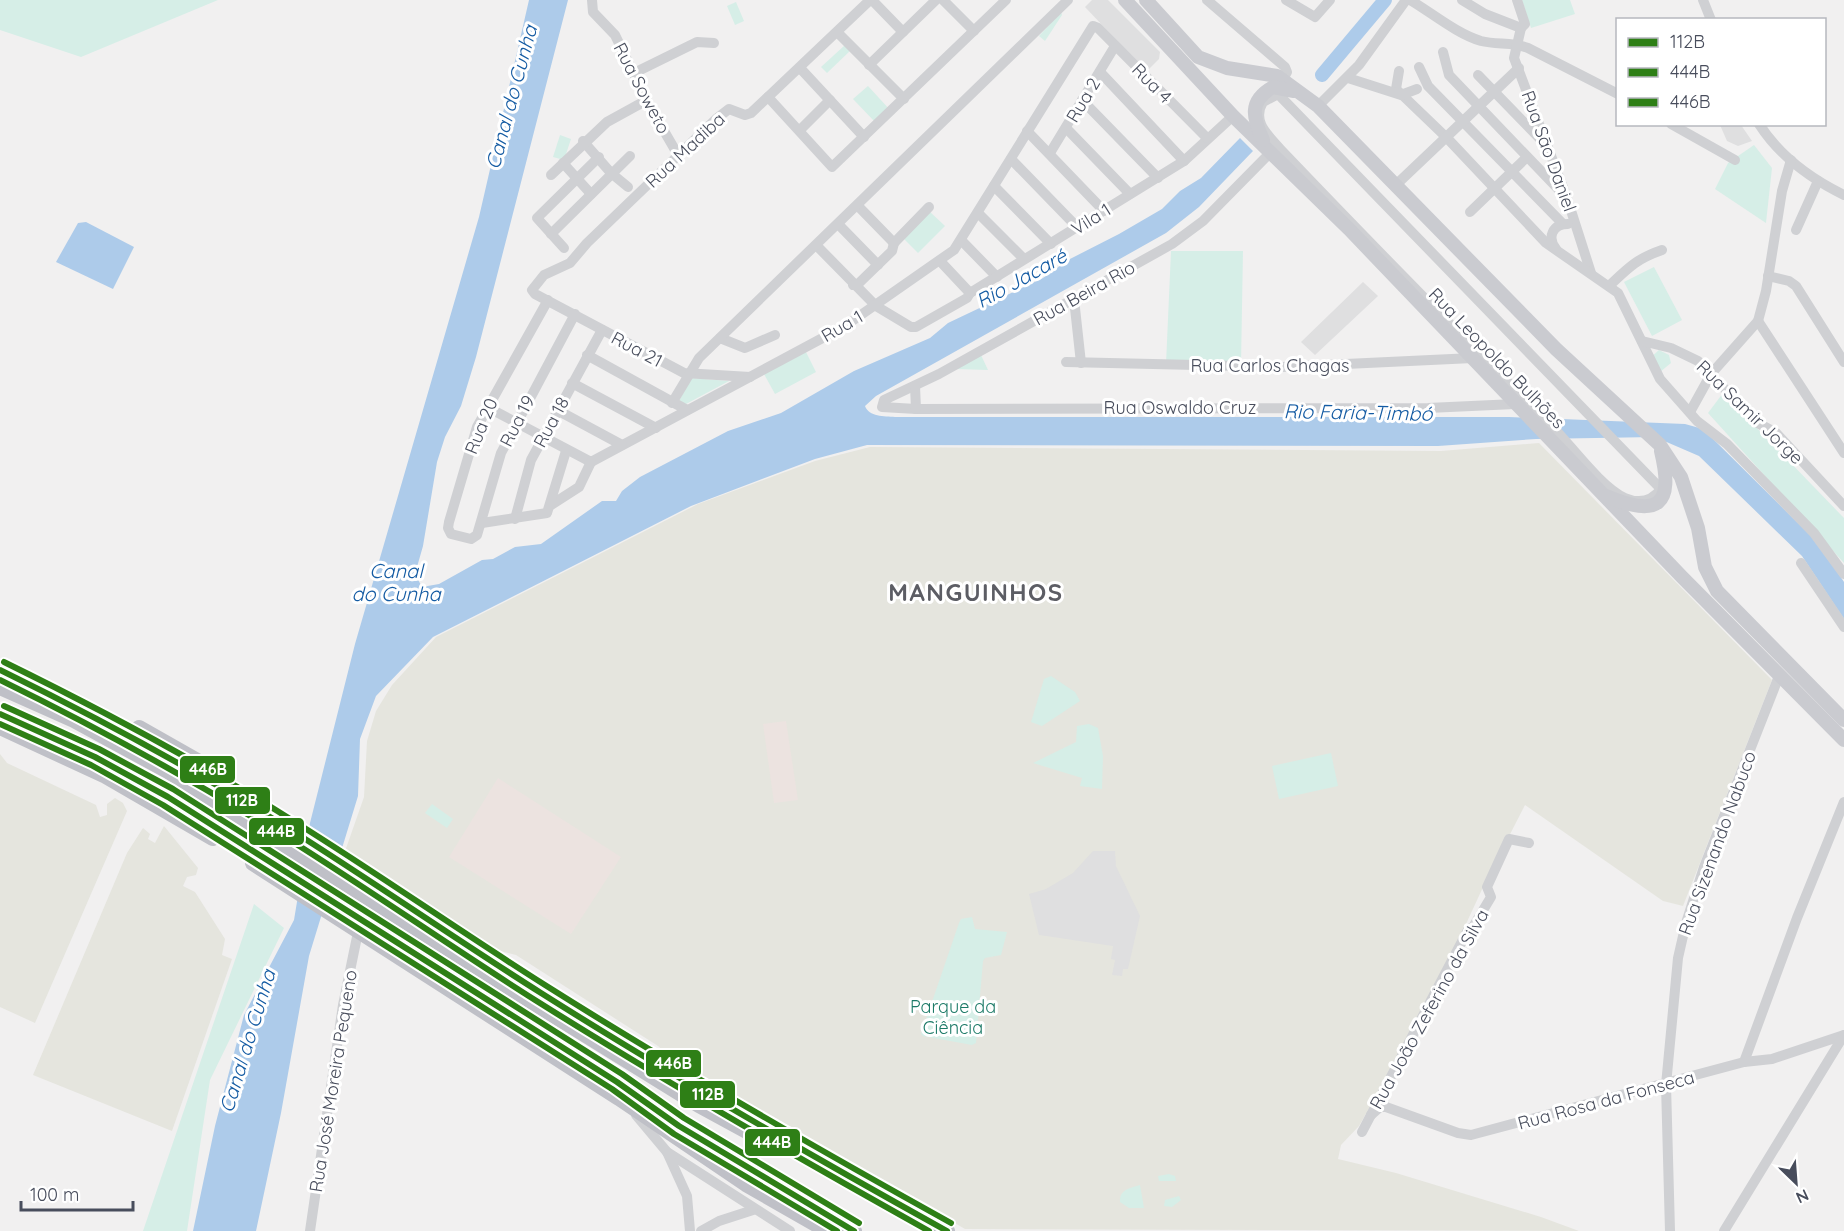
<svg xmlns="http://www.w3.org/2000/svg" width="1844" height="1231" font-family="Quicksand,sans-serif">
  <rect width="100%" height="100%" fill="#f1f0f0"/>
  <g fill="#e5e5de">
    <polygon points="1539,443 1772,680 1683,906 1663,901 1525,805 1484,885 1435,991 1359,1126 1341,1145 1338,1159 1396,1173 1541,1217 1579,1231 965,1229 675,1061 658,1046 516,955 484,947 343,857 364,797 367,741 376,711 392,685 436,637 698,504 815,461 870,447 1441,451"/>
    <polygon points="0,754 7,763 96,805 100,817 107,815 107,804 115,798 123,803 127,811 35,1023 0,1007"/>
    <polygon points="164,826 198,868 196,875 187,877 183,886 195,892 225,939 222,955 232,959 172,1131 33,1075 127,853 143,828 150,834 148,839 155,843"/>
  </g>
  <g fill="#dfdfe0">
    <polygon points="1092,0 1108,0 1160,52 1159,59 1149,69 1144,69 1085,7"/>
    <polygon points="1720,125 1741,125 1752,141 1738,146 1727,141"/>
    <polygon points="1363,282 1378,296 1315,355 1301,342"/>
    <polygon points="1093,851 1115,851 1116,866 1140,916 1128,969 1123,969 1122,976 1112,975 1115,960 1111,959 1113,946 1039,935 1029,894 1046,889 1073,873"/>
  </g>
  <g fill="#ece3e0">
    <polygon points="786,721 798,800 774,803 763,724"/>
    <polygon points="498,778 621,857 571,934 449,857"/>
  </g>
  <g fill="#d6eee7">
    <polygon points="0,0 218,0 81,57 0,30"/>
    <polygon points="1522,0 1570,0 1575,14 1531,28"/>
    <polygon points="736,2 744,21 735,25 727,6"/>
    <polygon points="1061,12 1062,15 1045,41 1039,36"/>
    <polygon points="845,45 851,50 827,73 821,67"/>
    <polygon points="868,86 890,110 876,123 853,99"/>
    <polygon points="560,135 571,139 564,160 553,157"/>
    <polygon points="1754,145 1772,168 1766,223 1715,189 1728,163"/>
    <polygon points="929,211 945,226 918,253 903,238"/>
    <polygon points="1171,251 1243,251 1241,365 1166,364"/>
    <polygon points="1654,267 1682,320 1652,336 1624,282"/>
    <polygon points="1659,350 1669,355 1671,363 1660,372 1650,358"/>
    <polygon points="806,352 816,372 775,394 764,374"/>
    <polygon points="981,355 988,370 955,369"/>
    <polygon points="691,378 729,381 686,404 679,401"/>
    <polygon points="1723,393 1844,518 1844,563 1708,413"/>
    <polygon points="1051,676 1075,692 1080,701 1042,726 1031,722 1044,679"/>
    <polygon points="1089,724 1098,728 1103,756 1102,789 1080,786 1082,778 1033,763 1076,742 1077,726"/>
    <polygon points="1331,753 1338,786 1279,799 1272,766"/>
    <polygon points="432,804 453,819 447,828 425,813"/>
    <polygon points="254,904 284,928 210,1080 187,1231 143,1231"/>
    <polygon points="972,917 975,929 1007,932 1001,955 985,958 983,961 976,1043 972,1045 923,1036 921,1034 959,923 961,919"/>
    <polygon points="1169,1174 1175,1176 1176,1181 1159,1181 1158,1176"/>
    <path d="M1140 1185 1144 1208H1129L1120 1202C1119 1189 1131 1188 1140 1185Z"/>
    <polygon points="1179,1196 1181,1200 1172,1207 1164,1206 1165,1200"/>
  </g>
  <g fill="#adcbea">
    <path d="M529 0H568L476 357 461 406 445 437 437 462 423 546 415 574 422 587 439 584 482 560 493 559 515 547 541 544 602 501H616L622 491 640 477 728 431 781 413 854 371 930 338 948 323 1043 278 1068 260 1119 234 1162 209 1180 191 1201 178 1240 138 1253 151 1199 207 1166 233 876 396 865 406C869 417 884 416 895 417H1509L1685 424 1703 429 1818 543 1844 582V619L1802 556 1699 456 1655 437 1536 439 1438 446 867 445 815 459 691 506 433 637 376 696 360 739 358 796 309 956 281 1113 256 1231H193L215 1126 244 1015 294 920 310 823 355 644 479 217Z"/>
    <polygon points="86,222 134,247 113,289 56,262 78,223"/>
  </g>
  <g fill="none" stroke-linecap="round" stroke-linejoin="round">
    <polyline stroke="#adcbea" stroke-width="14" points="1322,75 1385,0"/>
    <g stroke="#cfd0d3" stroke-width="10">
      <polyline points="592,0 593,12 615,35 649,105 678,155"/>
      <polyline points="872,0 903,32"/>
      <polyline points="943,0 974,31"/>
      <polyline points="1207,0 1285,67 1287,72 1283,79"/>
      <polyline points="1286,0 1315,17 1330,0"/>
      <path d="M1410 0C1432 13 1457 34 1481 41 1497 45 1513 42 1528 48L1618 94"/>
      <polyline points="1462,0 1485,14 1521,28 1525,24 1517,0"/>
      <polyline points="1703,0 1711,20"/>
      <polyline points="1521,28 1514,58 1567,198 1591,273"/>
      <polyline points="837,32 904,99"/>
      <polyline points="1443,52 1449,75 1563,194"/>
      <polyline points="869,65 936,0"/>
      <polyline points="1419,67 1428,86 1563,224"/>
      <polyline points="800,68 864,137"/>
      <polyline points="1399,71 1396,89 1447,138 1546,243 1618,293 1660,379 1697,421 1727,444 1814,533 1844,574"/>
      <polyline points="1100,72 1184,161"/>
      <polyline points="634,73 697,42 714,43"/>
      <polyline points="1478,75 1545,144"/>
      <polyline points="1348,78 1401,95 1417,89"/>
      <path d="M1278 94 1661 489C1652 501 1639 504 1625 498 1600 487 1568 441 1547 421 1457 332 1369 242 1281 150 1269 136 1251 122 1263 102Z"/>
      <polyline points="768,97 832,167 1006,0"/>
      <polyline points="1082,100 1158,178"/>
      <polyline points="1318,106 1359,65 1406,0"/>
      <polyline points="1671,124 1735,160"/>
      <path d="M1759 124C1779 155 1811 179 1844 195"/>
      <polyline points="1066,128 1130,194"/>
      <polyline points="800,130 830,100"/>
      <polyline points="1027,131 1104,211"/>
      <polyline points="583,141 611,173 628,187"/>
      <polyline points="1271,152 1203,221 1172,244 939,374 884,400 882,407 916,409 1428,408 1515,404"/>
      <polyline points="1050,153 1115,46"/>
      <polyline points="1011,159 1078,228"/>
      <polyline points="563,163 591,194"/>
      <polyline points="551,175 607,122 647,100"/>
      <polyline points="1400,181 1519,68"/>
      <polyline points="994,186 1051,244"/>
      <polyline points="858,206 894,243 929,207"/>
      <polyline points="1470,212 1527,157"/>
      <polyline points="978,213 1024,259"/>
      <polyline points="839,225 878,265"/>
      <polyline points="1796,230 1818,181"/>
      <polyline points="551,234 630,156"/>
      <polyline points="961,240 997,277"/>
      <polyline points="817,246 876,306 911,327 916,327 967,298 970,293 1184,161 1233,116"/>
      <polyline points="564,248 537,218 599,157"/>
      <path d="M1556 249C1547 238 1552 224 1568 224"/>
      <polyline points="940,261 970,293"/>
      <polyline points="1768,276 1789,281 1796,286 1844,362"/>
      <polyline points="853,285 858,284 892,251 894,243"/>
      <path d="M1609 286C1628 268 1636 259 1662 250"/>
      <polyline points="1074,299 1081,363"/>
      <polyline points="548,300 477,427 449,522 448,528 451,534 471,539 477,535 501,453 575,314"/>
      <polyline points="1758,321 1844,453"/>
      <polyline points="720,338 745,348 775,335"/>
      <polyline points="1642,341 1671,348 1698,361 1756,422 1776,433 1844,506"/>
      <polyline points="587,355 687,410"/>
      <polyline points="1066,362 1282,367 1473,358"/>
      <polyline points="750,377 684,373 535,294 532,290 544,275 570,263 587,243 716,119 729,109 745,115 751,113 870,0"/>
      <polyline points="572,383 656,428"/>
      <polyline points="915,386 916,409"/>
      <polyline points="672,403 699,358 1068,0"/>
      <polyline points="487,407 591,462 845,326 954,250 1093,26 1098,28 1207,138"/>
      <polyline points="557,410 622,445"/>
      <polyline points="1690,412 1711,374 1758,321 1766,291 1782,191 1791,160"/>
      <polyline points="551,505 579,487 591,462"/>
      <polyline points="515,519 531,460 602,330"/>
      <polyline points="482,523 547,513 566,451"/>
      <polyline points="1801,563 1844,627"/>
      <polyline points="1744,1062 1797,918 1844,802"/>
      <polyline points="636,1115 667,1152 790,1231"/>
      <polyline points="1371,1115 1380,1107 1386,1107 1458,1133 1471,1135 1744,1062 1772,1059 1844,1035"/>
      <polyline points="1362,1132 1469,928 1473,927 1491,897 1487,887 1509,839 1529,843"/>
      <polyline points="667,1152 687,1196 690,1231"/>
      <polyline points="310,1231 343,1005 358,932"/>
      <polyline points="701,1231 719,1221 753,1210"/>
      <polyline points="1670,1231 1666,1085 1678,958 1686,923 1704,867 1779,676"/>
      <polyline points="1724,1231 1844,1035"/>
    </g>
    <g stroke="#cacbd0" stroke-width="14">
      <polyline points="1125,0 1233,116 1349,229 1682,577 1844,740"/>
      <polyline points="1146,0 1198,57 1227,68 1277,76 1318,106 1556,349 1660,445 1681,477 1698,528 1705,567 1717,591 1844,720"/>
      <path d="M1263 140C1253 118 1248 101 1273 87L1294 91"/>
      <path d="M1606 496C1659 518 1674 505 1661 451"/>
    </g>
    <g stroke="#bfc0c7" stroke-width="16">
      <path d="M0 670C100 718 197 771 291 830 386 889 478 955 574 1014 696 1089 821 1161 947 1231"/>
      <polyline points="0,687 74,720 168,771 539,1006 699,1105 776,1147"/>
      <polyline points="0,714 95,757 168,797 617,1082 679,1126 854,1231"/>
      <polyline points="0,727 106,776 213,838"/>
      <polyline points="139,728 213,770"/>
      <polyline points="253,863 619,1098 746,1184 828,1231"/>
    </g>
    <g stroke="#fff" stroke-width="10">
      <g id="bus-1">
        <path d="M0 670C100 719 197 771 291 830 375 883 457 940 541 993 674 1077 810 1155 947 1231"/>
        <polyline points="0,714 95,757 168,797 617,1082 679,1126 854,1231"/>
      </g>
    </g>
    <g stroke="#fff" stroke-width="10">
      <g id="bus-2">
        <path d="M0 680C98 728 193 780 285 837 370 890 451 947 535 1000 664 1081 796 1157 929 1231"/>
        <polyline points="0,724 91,765 163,805 612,1089 674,1134 837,1231"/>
      </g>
    </g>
    <g stroke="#fff" stroke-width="10">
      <g id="bus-3">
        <path d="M4 662C104 711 201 763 295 822 380 875 461 932 545 985 678 1069 814 1147 951 1223"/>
        <polyline points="4,706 99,749 173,789 622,1074 684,1118 859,1223"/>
      </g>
    </g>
    <use href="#bus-1" stroke="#2e7f16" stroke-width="6"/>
    <use href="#bus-2" stroke="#2e7f16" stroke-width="6"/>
    <use href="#bus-3" stroke="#2e7f16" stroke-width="6"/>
  </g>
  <g text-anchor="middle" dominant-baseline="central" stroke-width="6" stroke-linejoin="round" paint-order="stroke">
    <g font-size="18" fill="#484d5c" stroke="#fff">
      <text transform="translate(1152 83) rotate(45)">Rua 4</text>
      <text transform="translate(642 88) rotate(62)">Rua Soweto</text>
      <text transform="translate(1083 100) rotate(-59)">Rua 2</text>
      <text transform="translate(685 150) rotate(-43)">Rua Madiba</text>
      <text transform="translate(1549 151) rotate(70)">Rua Sāo Daniel</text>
      <text transform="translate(1091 219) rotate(-32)">Vila 1</text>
      <text transform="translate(1084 293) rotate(-29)">Rua Beira Rio</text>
      <text transform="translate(842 326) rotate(-30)">Rua 1</text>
      <text transform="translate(637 349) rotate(28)">Rua 21</text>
      <text transform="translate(1497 358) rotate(46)">Rua Leopoldo Bulhões</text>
      <text x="1270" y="365">Rua Carlos Chagas</text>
      <text x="1180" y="407">Rua Oswaldo Cruz</text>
      <text transform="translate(1750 412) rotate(44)">Rua Samir Jorge</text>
      <text transform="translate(517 421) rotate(-63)">Rua 19</text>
      <text transform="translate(551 422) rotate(-62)">Rua 18</text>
      <text transform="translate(481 426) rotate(-68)">Rua 20</text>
      <text transform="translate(1717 843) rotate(-70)">Rua Sizenando Nabuco</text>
      <text transform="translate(1429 1009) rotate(-61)">Rua João Zeferino da Silva</text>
      <text transform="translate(333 1081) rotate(-81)">Rua José Moreira Pequeno</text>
      <text transform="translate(1606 1100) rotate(-15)">Rua Rosa da Fonseca</text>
    </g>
    <g font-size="18" fill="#1c7a67" stroke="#fff">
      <text x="953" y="1006">Parque da<tspan x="953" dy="21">Ciência</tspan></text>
    </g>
    <g font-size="20" font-style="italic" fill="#145ba3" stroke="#fff">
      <text transform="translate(511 97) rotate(-75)">Canal do Cunha</text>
      <text transform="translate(1021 278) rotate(-29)">Rio Jacaré</text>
      <text transform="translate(1358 412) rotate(1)">Rio Faria-Timbó</text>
      <text x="396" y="570">Canal<tspan x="396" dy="23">do Cunha</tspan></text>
      <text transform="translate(247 1041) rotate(-73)">Canal do Cunha</text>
    </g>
    <g font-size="24" font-weight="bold" letter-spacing="1.5" fill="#5c5d64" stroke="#fff">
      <text x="976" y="592">MANGUINHOS</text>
    </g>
  </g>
  <g stroke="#fff" stroke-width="2">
    <rect x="179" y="755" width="57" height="29" rx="6" fill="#2e7f16"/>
    <rect x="214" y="786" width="57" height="29" rx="6" fill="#2e7f16"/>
    <rect x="248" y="817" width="57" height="29" rx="6" fill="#2e7f16"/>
    <rect x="645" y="1049" width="57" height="29" rx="6" fill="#2e7f16"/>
    <rect x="679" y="1080" width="57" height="29" rx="6" fill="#2e7f16"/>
    <rect x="744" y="1128" width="57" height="29" rx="6" fill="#2e7f16"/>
  </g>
  <g font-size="16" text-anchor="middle" font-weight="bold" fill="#fff">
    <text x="208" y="775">446B</text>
    <text x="242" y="806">112B</text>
    <text x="276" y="837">444B</text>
    <text x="673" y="1069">446B</text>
    <text x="708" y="1100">112B</text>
    <text x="772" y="1148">444B</text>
  </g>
  <rect x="1616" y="18" width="210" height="108" fill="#ffffff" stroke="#b6b8be" stroke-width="1.5"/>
  <rect x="1628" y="38" width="30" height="9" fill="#2e7f16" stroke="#b6b8be" stroke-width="1.5"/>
  <text x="1670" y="48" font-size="18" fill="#484d5c">112B</text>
  <rect x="1628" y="68" width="30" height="9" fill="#2e7f16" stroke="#b6b8be" stroke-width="1.5"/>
  <text x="1670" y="78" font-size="18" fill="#484d5c">444B</text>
  <rect x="1628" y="98" width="30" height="9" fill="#2e7f16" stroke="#b6b8be" stroke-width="1.5"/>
  <text x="1670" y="108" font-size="18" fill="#484d5c">446B</text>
  <g transform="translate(1796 1183) rotate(155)" stroke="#ffffff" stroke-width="4.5" paint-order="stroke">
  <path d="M0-4.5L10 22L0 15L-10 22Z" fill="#484d5c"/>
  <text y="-9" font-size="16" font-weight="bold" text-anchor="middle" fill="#484d5c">N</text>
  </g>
  <path d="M21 1201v9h112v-9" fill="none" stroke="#484d5c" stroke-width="3"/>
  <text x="30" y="1201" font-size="18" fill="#484d5c" stroke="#ffffff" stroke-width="4.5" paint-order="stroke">100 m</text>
</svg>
